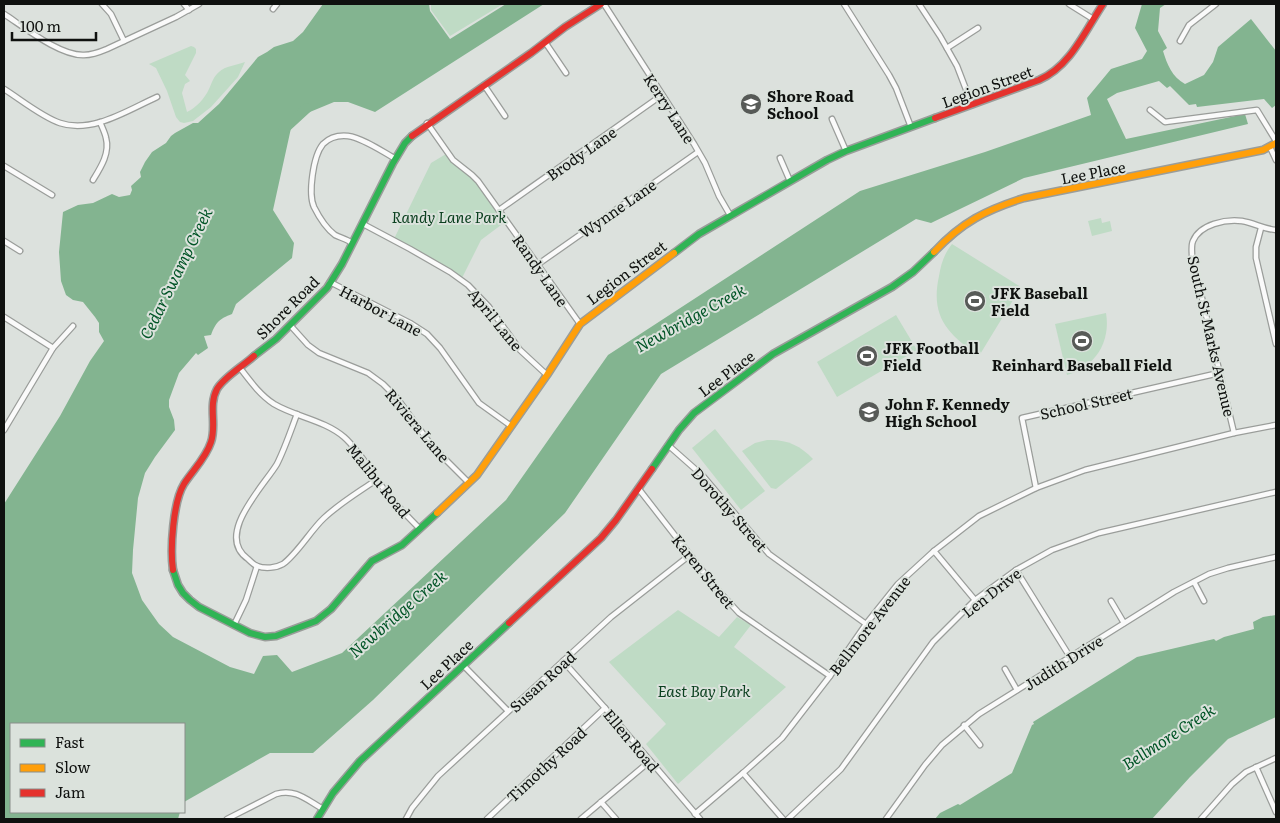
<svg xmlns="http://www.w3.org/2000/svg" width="1280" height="823" font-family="Literata,serif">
  <rect width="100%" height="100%" fill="#dce1dd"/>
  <g fill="#bfdbc5">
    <polygon points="431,4 503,4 450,36 431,10"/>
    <path d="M191 46 194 47 196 49V53L185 75 190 81 185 84 182 93 187 112C196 108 205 98 209 89 212 83 213 77 219 72 225 66 237 65 245 62L238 77 211 107 193 121 184 123 180 122 176 117 167 91 156 68 149 64Z"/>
    <polygon points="446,154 452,162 478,183 505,222 481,240 462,278 394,239 431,163"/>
    <polygon points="1101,218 1102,223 1110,221 1112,231 1092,236 1088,221"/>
    <path d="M952 244 1021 287 979 356C948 334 930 317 939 276 941 264 944 254 952 244Z"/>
    <path d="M1106 313C1111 342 1095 367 1067 375L1055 324Z"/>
    <polygon points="896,315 917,350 837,397 817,362"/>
    <polygon points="715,429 765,491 741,510 692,448"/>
    <path d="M767 440C786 439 800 445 813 459L776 489 771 488 742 451 755 443Z"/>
    <polygon points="678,610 719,637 737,617 751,625 734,647 786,687 678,784 646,744 666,724 609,662"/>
  </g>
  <g fill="#83b490">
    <path d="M323 4H429L430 11 450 39 506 4H544L375 112 348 102H334L293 119 273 210 294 243 292 258 236 304 232 314C219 319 216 322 211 335L204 336 208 348 198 355 196 353 179 373 169 400V407L174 420 175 430 155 457 145 473 138 498 133 550 132 573 142 600 159 624 173 637 230 667 254 674 263 656 277 655 292 672 342 653 506 500 608 355 860 191 985 152 1091 115 1087 98 1111 69 1142 59 1147 51 1135 28 1142 4H1166L1160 8 1158 31 1167 48 1163 51C1167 64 1172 77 1185 84L1204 75 1213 62 1218 47 1251 19 1276 51V105L1272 108 1264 99 1197 107 1196 104 1189 105 1170 86 1167 88 1159 81 1117 93 1107 99 1126 139 1245 114 1248 124 1024 178 931 223 916 219 661 374 565 513 373 700 313 753H270L184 802V724H11V812H180L178 819H4V504L60 416 90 361 104 341 99 332V323L95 317 83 302 73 300 66 295 61 281 59 252 63 212 78 205 93 203 112 194 119 197 130 195 132 190 131 186 141 177 140 172 145 162 152 152 166 143 171 136 175 133 193 123H198L219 104 258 57 267 52 274 47 293 41 303 32Z"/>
    <polygon points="1276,615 1276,717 1228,739 1190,777 1152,819 935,819 940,813 958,804 960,805 1012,773 1032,725 1034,724 1033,722 1137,657 1214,639 1216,641 1224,637 1254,629 1253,622 1263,617"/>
  </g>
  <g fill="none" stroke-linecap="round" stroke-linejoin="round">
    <polyline stroke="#83b490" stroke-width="10" points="283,130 307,108"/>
    <g stroke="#9a9d9a" stroke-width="7">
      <g id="street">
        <polyline points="102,4 111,14 124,41"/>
        <polyline points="184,4 189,10"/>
        <polyline points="604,4 694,144 705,163 719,196 730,215"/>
        <polyline points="844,4 889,75 896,88 911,127"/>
        <polyline points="919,4 940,36 957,66 972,105"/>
        <polyline points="1069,4 1093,19"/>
        <polyline points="273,9 277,4"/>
        <path d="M4 14C24 27 60 56 84 55 93 55 100 52 107 49L176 17 199 4"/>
        <polyline points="1180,41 1189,25 1216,4"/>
        <polyline points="545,42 566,73"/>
        <polyline points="947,48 978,28"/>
        <polyline points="484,85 505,116"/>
        <path d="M4 89C20 99 42 117 60 123 92 134 128 110 157 97"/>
        <polyline points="1150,110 1165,122 1257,110 1276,141"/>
        <polyline points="832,119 846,151"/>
        <polyline points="427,123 453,160 472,175 478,181 580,324"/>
        <polyline points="1270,147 1276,160"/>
        <polyline points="780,158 790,181"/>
        <polyline points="4,166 52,195"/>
        <path d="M93 180C101 167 110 153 106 138 105 133 102 127 100 122"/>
        <polyline points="499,210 662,95"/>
        <polyline points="363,224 410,249 450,272 468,285 489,307 520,350 547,375"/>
        <polyline points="1261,228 1256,247 1256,258 1276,344"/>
        <polyline points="4,241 20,251"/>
        <path d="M352 243C347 239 341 238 335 235 327 229 319 217 314 207 308 194 313 156 323 144 330 137 338 135 348 136 363 138 383 152 396 159"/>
        <polyline points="537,265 698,152"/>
        <polyline points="330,282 410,323 427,334 440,348 479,403 511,426"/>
        <polyline points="4,317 53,348"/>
        <polyline points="290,325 308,345 319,353 368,373 383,384 397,398 432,446 469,483"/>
        <path d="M240 368C250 381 260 395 274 404 296 417 324 420 344 437 361 452 372 474 386 492 396 505 408 517 420 529"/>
        <path d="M297 414C291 430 285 448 277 464 264 486 214 535 248 559 250 561 254 565 257 566 265 569 276 568 283 564 297 554 311 530 324 518 340 503 359 492 376 480"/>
        <polyline points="4,430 53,348 73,326"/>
        <path d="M1234 433 1192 256C1192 252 1191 245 1193 241 1200 224 1226 219 1242 221 1254 223 1264 229 1276 230"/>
        <polyline points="668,445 703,476 769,554 866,624"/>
        <polyline points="638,488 715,587 739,613 830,676"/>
        <polyline points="1036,488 1022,418 1219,373"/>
        <polyline points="934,551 975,600"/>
        <polyline points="1016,570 1070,657"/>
        <polyline points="1194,582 1204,601"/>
        <polyline points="1111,601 1124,623"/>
        <polyline points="234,625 246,600 257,566"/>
        <polyline points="563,661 605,708 700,819"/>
        <polyline points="463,665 508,711"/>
        <polyline points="1005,669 1017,690"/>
        <polyline points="964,725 980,745"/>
        <polyline points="1256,767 1276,812"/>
        <polyline points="743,773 783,819"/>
        <polyline points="601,802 616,819"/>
        <polyline points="695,814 743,773 782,738 830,676 866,624 898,584 934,551 979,516 1036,488 1085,470 1234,433 1276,425"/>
        <path d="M227 819 276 794C295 788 307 800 323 809"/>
        <polyline points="406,819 412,808 438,776 611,617 690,555"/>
        <polyline points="487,819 605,708"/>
        <polyline points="581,819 650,761"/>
        <polyline points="788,819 841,769 933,642 975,600 1016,570 1052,550 1099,533 1276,492"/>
        <polyline points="886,819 925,765 942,745 979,714 1174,592 1209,574 1228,568 1276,557"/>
        <polyline points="1201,819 1232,784 1246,772 1276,758"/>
      </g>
    </g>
    <g stroke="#9a9d9a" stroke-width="9">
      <g id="fast">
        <polyline points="674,253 699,234 827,160 846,151 935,118"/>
        <polyline points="254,356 276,339 327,288 342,264 393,163 405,143 412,136"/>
        <polyline points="652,469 679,430 694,413 773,354 892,287 913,272 934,252"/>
        <polyline points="173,570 178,585 183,593 190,600 199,607 250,633 265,637 276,636 316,621 331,609 372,561 402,545 437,513"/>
        <polyline points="317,819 333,793 360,761 509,623"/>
      </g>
    </g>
    <g stroke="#9a9d9a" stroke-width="9">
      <g id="slow">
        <path d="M934 252C962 222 986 210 1024 198L1263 150 1276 143"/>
        <polyline points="437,513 477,475 547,375 580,324 674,253"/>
      </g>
    </g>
    <g stroke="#9a9d9a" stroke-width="9">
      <g id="jam">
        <path d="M935 118 1039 80C1070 67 1085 31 1103 4"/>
        <polyline points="412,136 531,53 565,27 601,4"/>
        <path d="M173 570C170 549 173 502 184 484 193 470 206 458 211 442 217 425 208 406 217 389 224 377 243 366 254 356"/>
        <polyline points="509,623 601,538 616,520 652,469"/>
      </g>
    </g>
    <use href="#street" stroke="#fafafa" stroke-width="4.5"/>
    <use href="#fast" stroke="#30b455" stroke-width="6"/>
    <use href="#slow" stroke="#ff9f0a" stroke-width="6"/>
    <use href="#jam" stroke="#e5322d" stroke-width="6"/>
  </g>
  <defs>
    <g id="school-disc" transform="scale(1.125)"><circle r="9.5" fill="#575a57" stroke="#dbe2dc"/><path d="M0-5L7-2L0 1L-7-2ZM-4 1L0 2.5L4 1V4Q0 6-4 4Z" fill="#fff"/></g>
    <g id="stadium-disc" transform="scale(1.125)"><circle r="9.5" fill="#575a57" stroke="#dbe2dc"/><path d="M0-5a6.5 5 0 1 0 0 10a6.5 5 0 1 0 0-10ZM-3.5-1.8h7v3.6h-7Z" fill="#fff"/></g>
  </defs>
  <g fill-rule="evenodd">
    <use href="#school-disc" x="751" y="104"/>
    <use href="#stadium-disc" x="975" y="301"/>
    <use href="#stadium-disc" x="1082" y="341"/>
    <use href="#stadium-disc" x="867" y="356"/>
    <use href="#school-disc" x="869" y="412"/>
  </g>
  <g text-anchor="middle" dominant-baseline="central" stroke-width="4" stroke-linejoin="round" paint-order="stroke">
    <g font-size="15" fill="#0f110f" stroke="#dbe2dc">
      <text transform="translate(987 86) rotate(-20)">Legion Street</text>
      <text transform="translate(670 108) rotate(57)">Kerry Lane</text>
      <text transform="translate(581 153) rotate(-35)">Brody Lane</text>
      <text transform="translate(1093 172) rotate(-11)">Lee Place</text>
      <text transform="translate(617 208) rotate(-35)">Wynne Lane</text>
      <text transform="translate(541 270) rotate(55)">Randy Lane</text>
      <text transform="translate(626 272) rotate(-37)">Legion Street</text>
      <text transform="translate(287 307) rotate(-45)">Shore Road</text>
      <text transform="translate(381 310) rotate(28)">Harbor Lane</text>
      <text transform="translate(496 319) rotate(51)">April Lane</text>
      <text transform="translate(1212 336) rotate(77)">South St Marks Avenue</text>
      <text transform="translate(726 373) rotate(-37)">Lee Place</text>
      <text transform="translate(1086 403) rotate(-13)">School Street</text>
      <text transform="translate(418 425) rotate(50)">Riviera Lane</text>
      <text transform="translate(379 480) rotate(51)">Malibu Road</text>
      <text transform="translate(730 509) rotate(49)">Dorothy Street</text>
      <text transform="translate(704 571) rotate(51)">Karen Street</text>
      <text transform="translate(991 592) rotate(-38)">Len Drive</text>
      <text transform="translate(869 625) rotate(-52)">Bellmore Avenue</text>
      <text transform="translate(1063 662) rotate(-32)">Judith Drive</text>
      <text transform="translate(446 664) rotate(-43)">Lee Place</text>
      <text transform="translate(542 681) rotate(-42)">Susan Road</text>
      <text transform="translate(632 740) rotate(50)">Ellen Road</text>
      <text transform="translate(546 764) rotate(-43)">Timothy Road</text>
    </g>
    <g font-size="15" font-weight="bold" fill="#0f110f" stroke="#dbe2dc" text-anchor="start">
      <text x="767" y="95">Shore Road<tspan x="767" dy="17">School</tspan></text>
      <text x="991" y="292">JFK Baseball<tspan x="991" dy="17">Field</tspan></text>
      <text x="883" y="347">JFK Football<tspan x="883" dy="17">Field</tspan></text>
      <text x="1082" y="364" text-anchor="middle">Reinhard Baseball Field</text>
      <text x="885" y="403">John F. Kennedy<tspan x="885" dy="17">High School</tspan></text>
    </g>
    <g font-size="15" font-style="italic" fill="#0b401f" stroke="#dbe2dc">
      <text x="449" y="216">Randy Lane Park</text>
      <text x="704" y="690">East Bay Park</text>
    </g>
    <g font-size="16" font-style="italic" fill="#005426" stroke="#dbe2dc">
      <text transform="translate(175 273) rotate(-64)">Cedar Swamp Creek</text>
      <text transform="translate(690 317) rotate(-29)">Newbridge Creek</text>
      <text transform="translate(397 613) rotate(-41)">Newbridge Creek</text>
      <text transform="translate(1168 736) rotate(-33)">Bellmore Creek</text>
    </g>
  </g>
  <rect width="1280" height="823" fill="none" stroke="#0f110f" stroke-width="10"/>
  <rect x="10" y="723" width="175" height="90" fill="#dbe2dc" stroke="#898e8a"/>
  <rect x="20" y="739" width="25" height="8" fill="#30b455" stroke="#898e8a"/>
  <text x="55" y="748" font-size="15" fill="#0f110f">Fast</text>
  <rect x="20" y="764" width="25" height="8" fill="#ff9f0a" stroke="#898e8a"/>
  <text x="55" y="773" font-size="15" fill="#0f110f">Slow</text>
  <rect x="20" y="789" width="25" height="8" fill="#e5322d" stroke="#898e8a"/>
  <text x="55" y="798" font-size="15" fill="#0f110f">Jam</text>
  <path d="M12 32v8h84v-8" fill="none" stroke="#0f110f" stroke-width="2.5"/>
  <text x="20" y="32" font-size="15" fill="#0f110f" stroke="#dbe2dc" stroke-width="4" paint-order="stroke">100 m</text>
</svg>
